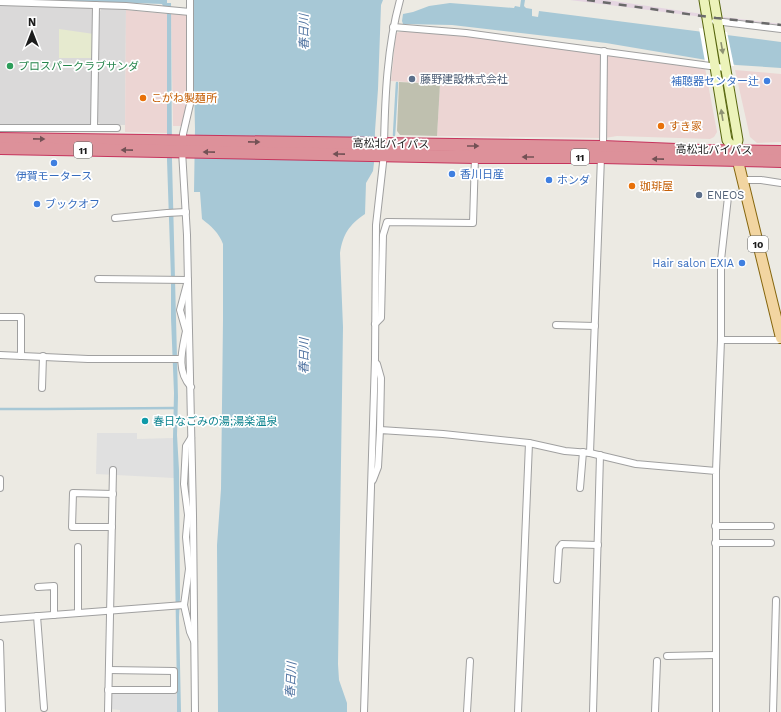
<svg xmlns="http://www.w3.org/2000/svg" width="781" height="712" font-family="'Work Sans','Noto Sans JP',sans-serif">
  <rect width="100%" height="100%" fill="#eceae3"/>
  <g fill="#dad9d9">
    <polygon points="0,5 90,7 94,12 94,34 59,58 93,58 92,126 0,125"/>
    <polygon points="102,8 126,10 125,125 101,125 97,121 99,13"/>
  </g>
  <g fill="#ecd5d3">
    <polygon points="126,10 167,14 167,133 125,132"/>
    <polygon points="171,14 189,15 188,102 183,126 173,126"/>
    <polygon points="403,31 465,35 603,53 602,138 437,136 440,84 391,81 396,33"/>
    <polygon points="606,54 705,68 717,132 714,137 710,139 617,136 605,138"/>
    <polygon points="735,70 781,74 781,142 757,143 750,137"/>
  </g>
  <polygon fill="#e5d5e1" points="570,0 607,0 716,16 781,24 781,27"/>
  <polygon fill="#bfc0af" points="399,82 440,84 437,136 400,135 397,131"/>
  <polygon fill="#e6eacf" points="59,29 94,34 93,58 59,58"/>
  <g fill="#e0e0e0">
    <polygon points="97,433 137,433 137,439 173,438 174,478 96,474"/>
    <polygon points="110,693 177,694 177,712 120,712 120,710 110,709"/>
  </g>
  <g fill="#a7c8d6">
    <polygon points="53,0 167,0 167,3 171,3 172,160 178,397 177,435 179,470 180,598 179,617 181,712 177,712 177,694 173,438 174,393 171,318 171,278 167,160 167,14 162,4"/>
    <path d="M192 0H383L381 5 378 89 375 131 374 163 373 171 366 183 365 214C349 225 343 234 340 253L343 327 338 664 339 680 347 703V712H218L217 545 221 489 223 320V244C219 233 211 226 202 219L200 192H194L195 129Z"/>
    <polygon points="521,0 525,0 524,6 526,8 532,9 532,16 538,17 539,11 781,42 781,68 736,65 606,43 495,30 452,25 403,24 402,21 403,14 413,12 429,6 450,3 514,8 515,6 520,7"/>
  </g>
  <polygon fill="#fff" points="699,28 727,32 734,66 705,62"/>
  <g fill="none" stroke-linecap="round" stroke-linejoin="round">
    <g stroke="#a7c8d6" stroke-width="2.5">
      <polyline points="394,135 397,83"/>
      <polyline points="0,409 47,409 175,408"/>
    </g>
    <g stroke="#a0a0a0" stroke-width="8">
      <g id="street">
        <polyline points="190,0 190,104 183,134 182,151 187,235 189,331 193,515 195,712"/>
        <polyline points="0,2 126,6 190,12"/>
        <polyline points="715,21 781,29"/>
        <polyline points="393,27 466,33 725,68"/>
        <polyline points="0,128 117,128"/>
        <polyline points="94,128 96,5"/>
        <path d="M384 145C385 97 387 47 400 0"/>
        <polyline points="603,147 604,51"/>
        <polyline points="742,180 761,180 781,183"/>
        <polyline points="115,218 167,213 186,212"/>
        <polyline points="98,279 188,280 180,310 186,331"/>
        <polyline points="0,317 21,317 21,356"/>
        <polyline points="375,324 381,318 383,235 387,222 473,223 475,157"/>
        <polyline points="556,325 595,326"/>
        <path d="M189 331H186C182 351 176 370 191 387"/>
        <polyline points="721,340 721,260 728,197 745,192"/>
        <polyline points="0,355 88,359 180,359"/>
        <polyline points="377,364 381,378 380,430"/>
        <polyline points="42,388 43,356"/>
        <polyline points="191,438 186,446 184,484 188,515 192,515"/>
        <polyline points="590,453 601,157"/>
        <polyline points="716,471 721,340 781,340"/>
        <polyline points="0,479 0,488"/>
        <polyline points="373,480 378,467 380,430 443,434 529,443 565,451 590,453 636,464 716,471 716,712"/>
        <polyline points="580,488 583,452"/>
        <polyline points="188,515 186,537 189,569 184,605 190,632 194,641"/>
        <polyline points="715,526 771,526"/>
        <polyline points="112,527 72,527 73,493 113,494"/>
        <polyline points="715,543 771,543"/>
        <polyline points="557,580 559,548 562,544 598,545"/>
        <polyline points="38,587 54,586 54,615"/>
        <polyline points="78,613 78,547"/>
        <polyline points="37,616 44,708"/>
        <polyline points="0,619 184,605"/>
        <polyline points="0,643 2,712"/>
        <polyline points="667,656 715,655"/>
        <polyline points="108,690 174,690 174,671 109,670"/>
        <polyline points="108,712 113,470"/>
        <polyline points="364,712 375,359 376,225 384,154"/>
        <polyline points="467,712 470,661"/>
        <polyline points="518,712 529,443"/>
        <polyline points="593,712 600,455"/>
        <polyline points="655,712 657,661"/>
        <polyline points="773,712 776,600"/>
      </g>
    </g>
    <g stroke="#58670f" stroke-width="11">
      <g id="secondary">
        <polyline points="704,0 727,140 735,151"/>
        <polyline points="714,0 738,140 735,151"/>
      </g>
    </g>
    <g stroke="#86660e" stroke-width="12">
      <polyline id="primary" points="736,153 781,338"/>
    </g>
    <g stroke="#c6345d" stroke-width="14">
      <g id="highway">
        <polyline points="0,139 603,147 701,151 781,152"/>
        <polyline points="0,148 475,157 601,157 781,161"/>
      </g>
    </g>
    <use href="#street" stroke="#fff" stroke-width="6"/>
    <use href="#secondary" stroke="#ecf3ba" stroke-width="9"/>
    <use href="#primary" stroke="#f2d5a1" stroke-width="10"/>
    <use href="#highway" stroke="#dd919a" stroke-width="12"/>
    <polyline stroke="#6a6a6a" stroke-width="2.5" stroke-dasharray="8 8" stroke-linecap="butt" points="587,0 716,18 781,25"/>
  </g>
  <defs><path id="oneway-solid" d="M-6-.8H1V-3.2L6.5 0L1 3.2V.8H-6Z"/></defs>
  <g fill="#8e9273">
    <use href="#oneway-solid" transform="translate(722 48) rotate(80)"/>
    <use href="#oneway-solid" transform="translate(722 115) rotate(-99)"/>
  </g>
  <g fill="#735155">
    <use href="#oneway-solid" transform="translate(39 139) rotate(1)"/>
    <use href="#oneway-solid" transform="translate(254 142) rotate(1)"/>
    <use href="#oneway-solid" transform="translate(473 146)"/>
    <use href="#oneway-solid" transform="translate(127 150) rotate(-179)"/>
    <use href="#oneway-solid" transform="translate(209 152) rotate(-179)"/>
    <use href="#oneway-solid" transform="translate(339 154) rotate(-179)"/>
    <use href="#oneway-solid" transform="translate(528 157) rotate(-180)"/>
    <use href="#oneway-solid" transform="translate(658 159) rotate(-179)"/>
  </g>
  <circle fill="#2e9e5b" stroke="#fff" stroke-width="1.5" cx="10" cy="66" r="4"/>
  <g fill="#5c6f8a" stroke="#fff" stroke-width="1.5">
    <circle cx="412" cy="79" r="4"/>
    <circle cx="699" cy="195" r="4"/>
  </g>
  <g fill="#3f7fe0" stroke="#fff" stroke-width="1.5">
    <circle cx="767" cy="81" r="4"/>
    <circle cx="54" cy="163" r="4"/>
    <circle cx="452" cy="174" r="4"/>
    <circle cx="549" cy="180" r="4"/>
    <circle cx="37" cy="204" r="4"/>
    <circle cx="742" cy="263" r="4"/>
  </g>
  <g fill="#e8710a" stroke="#fff" stroke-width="1.5">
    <circle cx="143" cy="98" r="4"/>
    <circle cx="661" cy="126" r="4"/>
    <circle cx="632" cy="186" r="4"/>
  </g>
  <circle fill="#0f9aa8" stroke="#fff" stroke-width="1.5" cx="145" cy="421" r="4"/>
  <g text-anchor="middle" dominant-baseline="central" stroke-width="3.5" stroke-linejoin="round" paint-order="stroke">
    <g fill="#fff" stroke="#606060" stroke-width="1">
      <rect x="74" y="142" width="18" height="16" rx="3"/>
      <rect x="571" y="149" width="18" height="16" rx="3"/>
      <rect x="748" y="236" width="20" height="16" rx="3"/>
    </g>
    <g font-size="10" font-weight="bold" fill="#1c1c1c">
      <text x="83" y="150">11</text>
      <text x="580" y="157">11</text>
      <text x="758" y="244">10</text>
    </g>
    <g font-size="11" fill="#27864d" stroke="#fff" text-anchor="start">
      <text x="18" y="66">プロスパークラブサンダ</text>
    </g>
    <g font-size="11" fill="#4e5e75" stroke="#fff" text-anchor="start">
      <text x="420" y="79">藤野建設株式会社</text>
      <text x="707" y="195">ENEOS</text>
    </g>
    <g font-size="11" fill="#366cbe" stroke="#fff" text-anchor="start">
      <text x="759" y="81" text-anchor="end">補聴器センター辻</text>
      <text x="460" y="174">香川日産</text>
      <text x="54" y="176" text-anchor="middle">伊賀モータース</text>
      <text x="557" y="180">ホンダ</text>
      <text x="45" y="204">ブックオフ</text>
      <text x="734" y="263" text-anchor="end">Hair salon EXIA</text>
    </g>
    <g font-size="11" fill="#c56008" stroke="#fff" text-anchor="start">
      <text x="151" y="98">こがね製麺所</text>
      <text x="669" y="126">すき家</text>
      <text x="640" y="186">珈琲屋</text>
    </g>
    <g font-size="11" fill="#1c1c1c" stroke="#fff">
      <text transform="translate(391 144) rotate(1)">高松北バイパス</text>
      <text transform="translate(714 150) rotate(1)">高松北バイパス</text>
    </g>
    <g font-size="11" fill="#0d838f" stroke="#fff" text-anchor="start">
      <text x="153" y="421">春日なごみの湯;湯楽温泉</text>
    </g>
    <g font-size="12" font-style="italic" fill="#5275a2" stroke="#fff">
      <text transform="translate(304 32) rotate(-90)">春日川</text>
      <text transform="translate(304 356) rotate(-89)">春日川</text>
      <text transform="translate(291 680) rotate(-87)">春日川</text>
    </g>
  </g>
  <g transform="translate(32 32)" stroke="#ffffff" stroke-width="3" paint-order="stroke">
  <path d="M0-3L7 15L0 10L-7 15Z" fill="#1c1c1c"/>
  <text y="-6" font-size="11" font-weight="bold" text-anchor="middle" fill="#1c1c1c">N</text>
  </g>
</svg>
